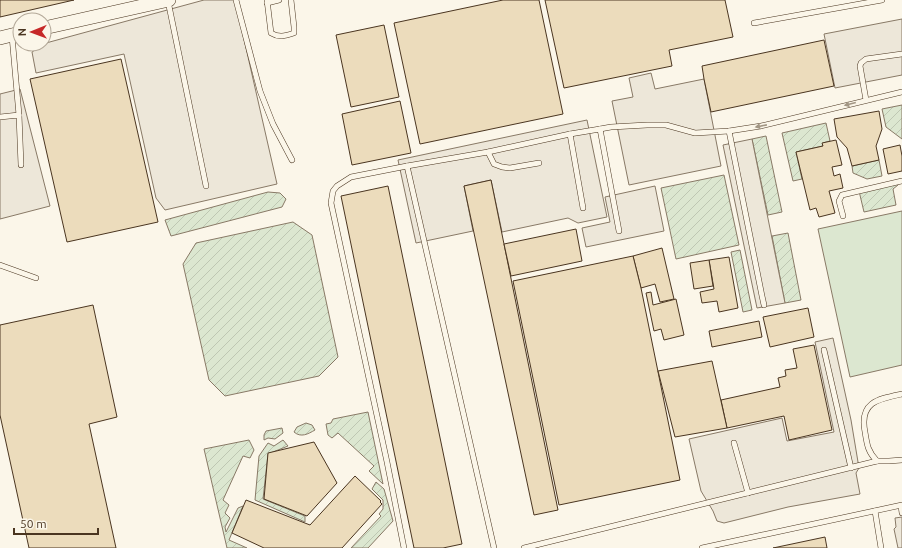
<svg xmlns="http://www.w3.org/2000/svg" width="902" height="548" font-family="Ubuntu,sans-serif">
  <defs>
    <pattern id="garden-furrows" width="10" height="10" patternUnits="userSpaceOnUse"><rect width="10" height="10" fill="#dce7d0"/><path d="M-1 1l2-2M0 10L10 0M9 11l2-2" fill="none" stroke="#bec7b2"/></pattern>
  </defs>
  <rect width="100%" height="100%" fill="#fbf6e9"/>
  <polygon fill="#dce7d0" stroke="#887966" points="902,211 902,365 850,377 818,229"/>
  <g fill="url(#garden-furrows)" stroke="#887966">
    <polygon points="902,105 902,139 886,127 882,109"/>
    <polygon points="826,123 830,141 823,143 823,146 796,152 802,179 793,181 782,133"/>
    <polygon points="766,136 782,212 768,215 752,139"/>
    <polygon points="879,160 882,176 867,179 853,173 852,166"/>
    <polygon points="724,175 739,245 676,259 661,188"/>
    <polygon points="898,183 898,185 893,189 896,205 864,212 859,191"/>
    <polygon points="268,192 280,193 286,199 282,207 171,236 165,220"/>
    <polygon points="293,222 312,235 338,357 319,376 225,396 209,380 183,264 196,243"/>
    <polygon points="788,233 801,300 785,303 772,236"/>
    <polygon points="740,250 752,310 743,312 731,252"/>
    <polygon points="368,412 383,484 369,471 374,466 338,433 332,438 328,435 326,424 331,423 333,419"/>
    <path d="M306 423 312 425 315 430C308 434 301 438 294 432L297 427Z"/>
    <polygon points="282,428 283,433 275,439 268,438 264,440 264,435 266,431"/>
    <polygon points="249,440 254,450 250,458 243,456 223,500 229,505 225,513 230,518 225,527 226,532 238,508 243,506 229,540 247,548 227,548 204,449"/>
    <polygon points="283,440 288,446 268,454 263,499 305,516 305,522 255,500 259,456 268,443 274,446"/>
    <polygon points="376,482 384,489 393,521 368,548 351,548 381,516 379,514 383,509 383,500 372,489"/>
  </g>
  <g fill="#ede7d9" stroke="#887966">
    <polygon points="204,0 235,0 277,184 165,210 156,198 124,54 36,73 32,52 46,43"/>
    <polygon points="902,19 902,75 835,88 824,34"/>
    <polygon points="651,73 655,89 704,79 721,166 629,185 612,101 633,97 629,78"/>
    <polygon points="20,89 50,206 0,219 0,94"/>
    <polygon points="587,120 607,217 578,223 568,218 502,232 491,180 464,186 473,231 416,243 398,160"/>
    <polygon points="752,139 785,303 757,308 723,145"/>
    <polygon points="655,186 664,231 586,247 582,228 610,222 605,197"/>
    <polygon points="833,338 851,420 859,468 856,473 860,494 788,507 724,523 717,521 713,511 701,491 689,439 782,418 787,441 834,432 815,342"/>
    <polygon points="902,517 902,548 898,548 894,529 896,527 895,518"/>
  </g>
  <g fill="#ecdcbc" stroke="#4a3520">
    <polygon points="0,0 74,0 0,17"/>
    <polygon points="503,0 539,0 563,114 420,144 394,23"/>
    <polygon points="545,0 725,0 733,37 669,50 672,66 564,88"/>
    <polygon points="384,25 399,97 351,107 336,35"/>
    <polygon points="824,40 834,86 711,112 704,79 702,66"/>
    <polygon points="121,59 158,222 67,242 30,79"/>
    <polygon points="400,101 411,153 352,165 342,114"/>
    <polygon points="879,111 882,129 876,146 879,160 852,166 847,148 837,137 834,119"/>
    <polygon points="836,140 842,165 832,167 834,176 840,174 843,188 829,191 835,213 819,217 816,208 810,210 796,152 823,146 822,143"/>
    <polygon points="900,145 902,156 902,171 888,174 883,149"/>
    <polygon points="491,180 558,510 534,515 464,186"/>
    <polygon points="388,186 462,544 443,548 414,548 341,196"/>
    <polygon points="576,229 582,261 511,276 504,244"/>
    <polygon points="662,248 674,299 660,302 655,284 641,288 633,256"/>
    <polygon points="633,256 641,288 680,480 559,505 513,281"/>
    <polygon points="729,257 738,308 719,312 717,301 702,303 700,292 714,289 709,260"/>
    <polygon points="709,260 713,286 694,289 690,263"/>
    <polygon points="651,292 653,305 676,299 684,335 664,340 661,329 654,331 646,293"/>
    <polygon points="93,305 117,417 89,424 116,548 29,548 0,415 0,325"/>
    <polygon points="808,308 814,337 770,347 763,317"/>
    <polygon points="759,321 762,337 712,347 709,331"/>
    <polygon points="814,345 832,430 789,440 784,416 727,428 721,400 780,387 778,378 786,376 785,370 797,368 793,349"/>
    <polygon points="712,361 727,428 675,437 658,371"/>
    <polygon points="314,442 337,483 307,516 264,499 268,453"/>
    <polygon points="355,476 381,501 380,502 382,504 342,548 264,548 232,533 246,500 310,525"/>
    <polygon points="825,537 827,548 773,548"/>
  </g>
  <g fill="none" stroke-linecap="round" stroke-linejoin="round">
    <g stroke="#4a3520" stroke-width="6">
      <g id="service">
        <polyline points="236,0 260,91 273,124 292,160"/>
        <path d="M267 0 271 33C279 38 285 36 294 33V27L291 0"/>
        <polyline points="168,1 206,186"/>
        <polyline points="267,3 279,0"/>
        <polyline points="754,23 882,0"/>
        <polyline points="12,36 19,115"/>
        <polyline points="866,100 860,66 861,63 866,59 902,54"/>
        <polyline points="0,117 19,115 21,165"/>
        <polyline points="600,129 619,231"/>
        <polyline points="729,131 762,296 764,305"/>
        <polyline points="570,134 583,208"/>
        <polyline points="488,152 494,164 502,167 510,168 539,163"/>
        <polyline points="407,166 494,548"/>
        <polyline points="843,216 839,201 842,195 902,181"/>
        <polyline points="0,265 36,278"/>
        <polyline points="824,350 851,468"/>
        <polyline points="734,443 748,493"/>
        <path d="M877 461C868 452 867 445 865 432 859 402 878 399 902 394"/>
        <polyline points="901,506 902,513"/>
        <polyline points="875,511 881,548"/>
        <polyline points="404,548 387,462 331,203 333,191 337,186 351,177 407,166 488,152 570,134 600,129 611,127 647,125 666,125 695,133 729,131 761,126 902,92"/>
        <polyline points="524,548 877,461 889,461 902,460"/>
        <polyline points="702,548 902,505"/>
      </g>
    </g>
    <g stroke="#4a3520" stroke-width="14">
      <g id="tertiary">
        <polyline points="44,28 169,0"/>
        <polyline points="0,38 20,33"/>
      </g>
    </g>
    <use href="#service" stroke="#fbf6e9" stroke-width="5"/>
    <use href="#tertiary" stroke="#fbf6e9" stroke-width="13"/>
  </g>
  <defs><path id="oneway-solid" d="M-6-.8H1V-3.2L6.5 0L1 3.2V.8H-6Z"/></defs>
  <g fill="#a29684">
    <use href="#oneway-solid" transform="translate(850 104) rotate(166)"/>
    <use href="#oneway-solid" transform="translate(761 126) rotate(169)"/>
  </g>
  <g transform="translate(32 32) rotate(269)"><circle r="19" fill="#fbf6e9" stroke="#b4a999"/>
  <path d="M0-3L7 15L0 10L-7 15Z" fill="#c62828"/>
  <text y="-6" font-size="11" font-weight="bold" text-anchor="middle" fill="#4a3520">N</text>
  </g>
  <path d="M14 528v6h84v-6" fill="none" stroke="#4a3520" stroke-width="2"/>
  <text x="20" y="528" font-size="12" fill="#4a3520" stroke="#fbf6e9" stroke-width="3" paint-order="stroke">50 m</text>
</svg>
